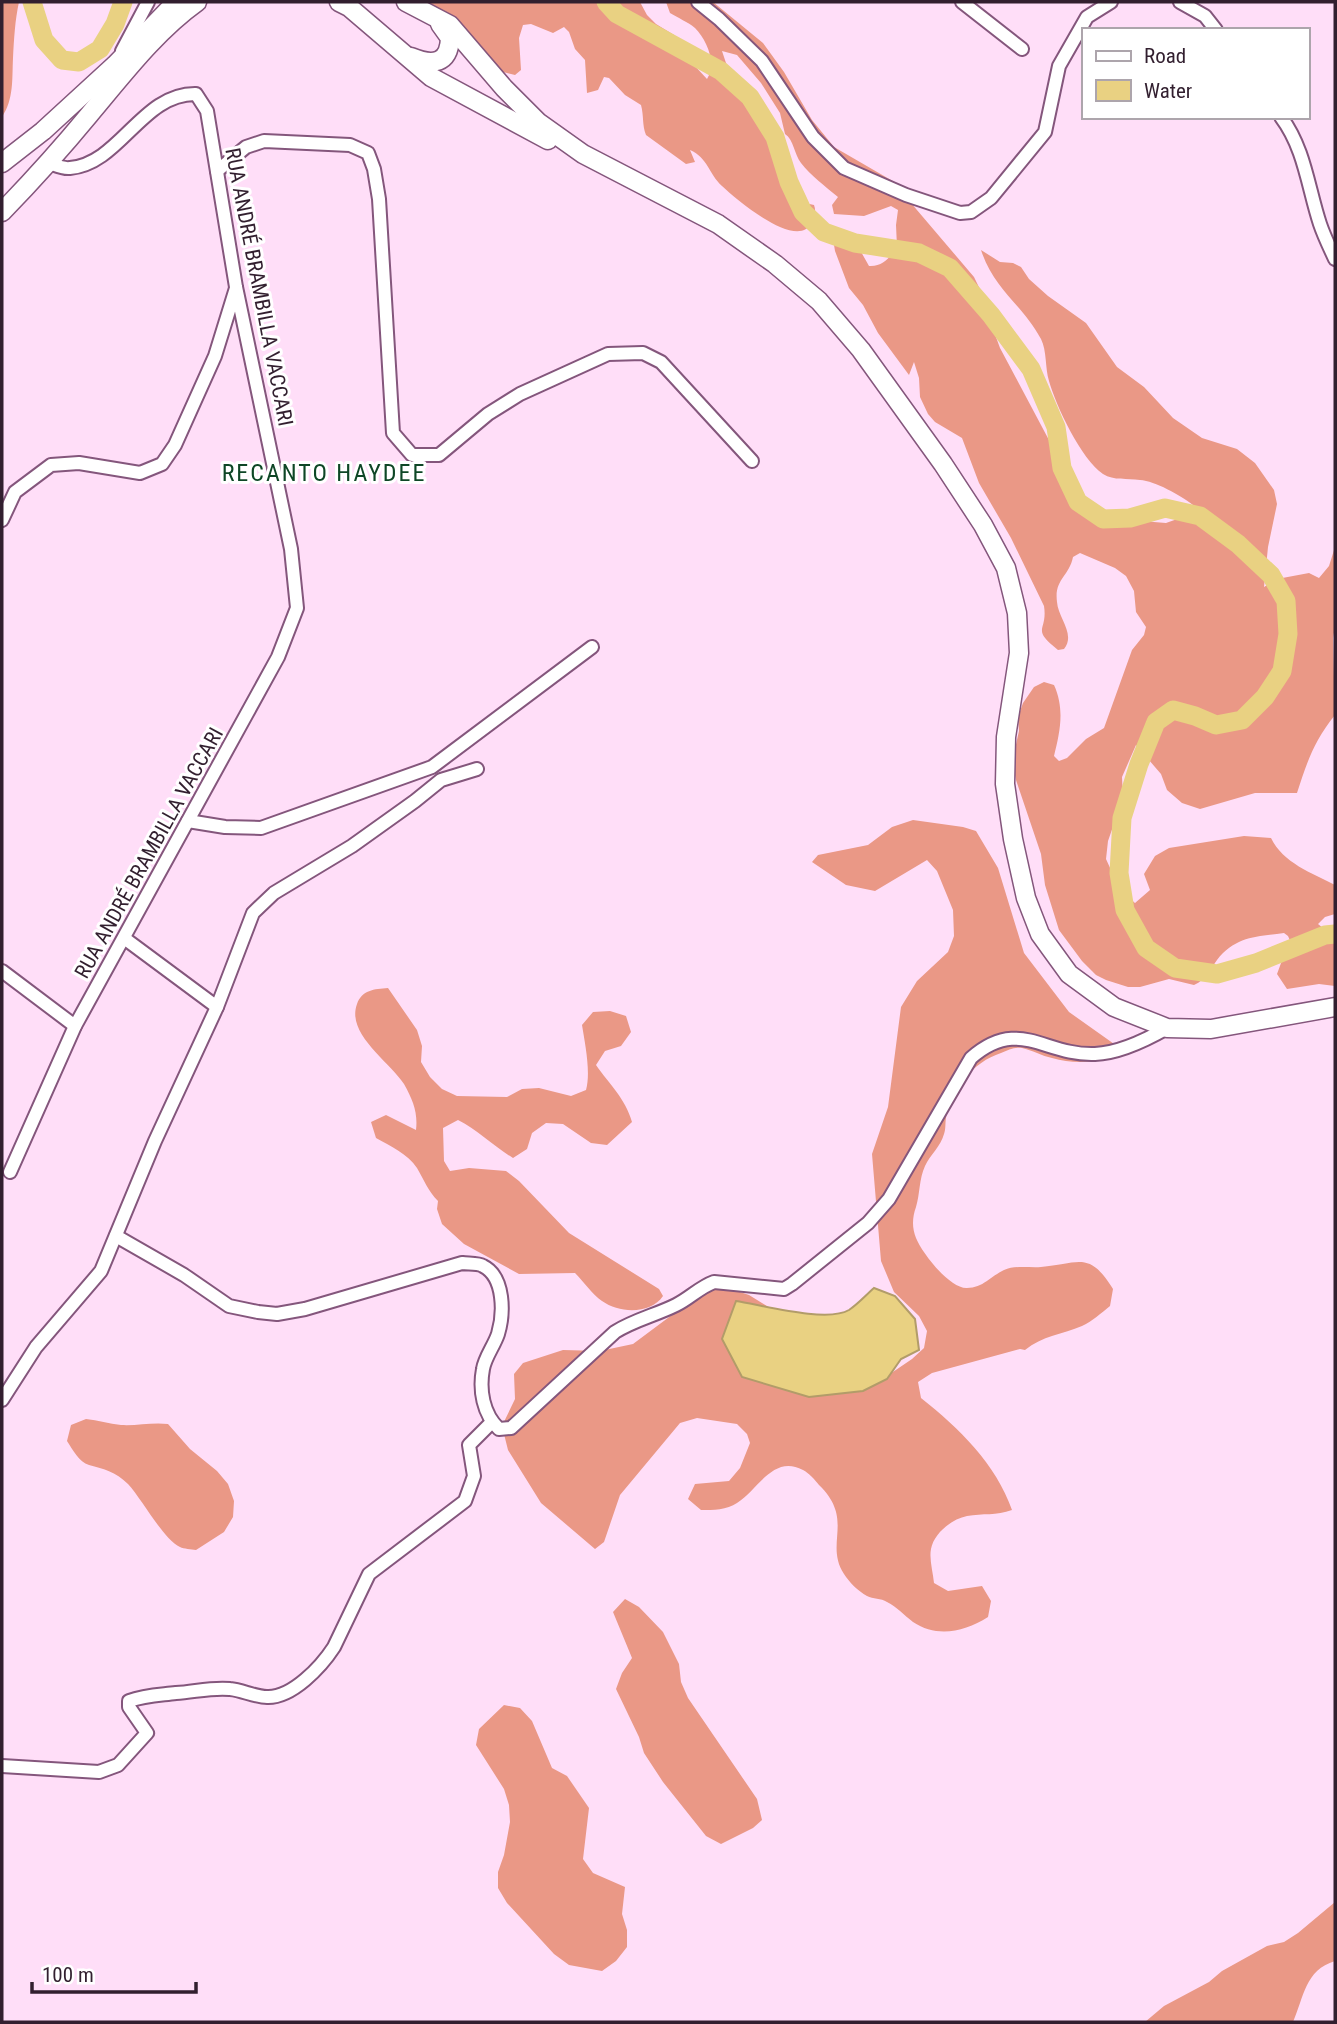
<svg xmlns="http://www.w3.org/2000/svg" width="1337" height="2024" font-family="'Roboto Condensed',sans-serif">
  <rect width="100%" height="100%" fill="#ffdef8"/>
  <g fill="#ea9886">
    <path d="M2 2H19C15 20 14 39 13 58 12 79 14 99 2 117Z"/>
    <path d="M410 2H640L647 15 656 24 674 35 680 50 707 79C717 64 707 40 695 28 688 22 678 18 670 13L666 2H713L763 43 784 72 812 120 834 147 903 187 911 203 974 277 990 310 993 329 1000 348 1050 442 1059 477 1072 492 1091 510 1129 520 1166 523 1183 517 1193 505C1180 495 1155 481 1140 480 1127 478 1114 481 1103 474 1081 459 1056 406 1049 381 1045 368 1047 351 1041 339 1023 305 994 290 981 250L1000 262 1013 263 1021 267 1029 279 1048 296 1086 323 1117 367 1144 387 1173 418 1202 438 1237 449 1255 463 1274 490 1277 504 1268 547 1264 587 1277 579 1309 573 1319 578 1329 566 1335 547V627L1333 638 1335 715C1314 741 1307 762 1297 793H1255L1200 809 1182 803 1167 790 1161 774 1136 745 1122 777 1123 798 1108 841 1106 859 1120 890 1135 903 1150 890 1144 874 1155 856 1169 848 1244 836 1271 838C1283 863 1312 873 1335 885V914L1325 917 1318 924 1329 933 1335 932V986L1319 984 1287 989 1277 974 1284 955 1292 945 1288 936 1284 933C1256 937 1236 936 1217 960 1209 971 1207 979 1194 985L1169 979 1140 987H1128L1106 980 1096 975 1082 961 1059 930 1045 885 1041 854 1016 780 1012 762 1019 731 1018 717 1023 703 1034 687 1044 682 1054 685C1065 709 1060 732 1054 756L1059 761 1067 758 1086 739 1104 728 1132 650 1144 635 1146 627 1136 612 1134 591 1126 576 1115 568 1080 553 1073 557C1069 577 1054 579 1057 602 1058 618 1076 634 1064 649L1058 650C1030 628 1048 632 1044 606L1011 538 979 483 962 438 935 422 928 414 920 397 919 378 914 362 909 375 878 333 863 305 849 288 835 251 832 233 846 230 851 234 869 266C883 267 890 257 897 247L896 225 898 210 891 206 864 216 834 214 832 205 838 197C825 186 811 176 801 163 794 154 794 140 785 134L780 113 761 83 737 55 722 51 727 66 735 81 766 121 771 139 781 154 785 174 801 200 805 203 814 205C817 212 814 224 806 229 786 241 737 200 722 186 709 174 708 158 690 150L695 162 686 164 646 135C642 125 644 116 641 105L625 95 609 78 604 77 598 90 587 93 585 60 575 49 569 32 564 27 553 33 531 24 523 25 519 38 521 70 515 75 503 72 486 55Z"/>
    <path d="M913 820 963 827 976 831 998 868 1024 953 1069 1012 1124 1051C1102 1063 1076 1065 1052 1058 1042 1056 1032 1050 1022 1048 1015 1047 1008 1050 1001 1053 973 1062 951 1089 946 1118 945 1123 946 1129 944 1134 941 1146 930 1155 925 1166 919 1179 920 1194 916 1207 912 1218 912 1228 916 1238 922 1253 950 1289 967 1288 983 1288 991 1276 1004 1270 1015 1265 1030 1268 1041 1267 1079 1264 1089 1250 1113 1289L1110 1306C1101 1313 1093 1321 1082 1326 1063 1334 1042 1336 1025 1350L1020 1349 932 1373 918 1382 921 1398C959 1428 996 1464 1012 1510 996 1516 983 1513 967 1516 952 1519 934 1533 931 1549 929 1559 933 1572 934 1583L948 1591 982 1586 991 1601 988 1617C964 1632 937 1638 913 1622 904 1615 897 1607 887 1602 881 1598 873 1599 867 1596 858 1591 849 1582 844 1574 824 1543 855 1520 819 1485 815 1480 809 1473 803 1470 773 1454 758 1490 737 1503 727 1510 713 1510 701 1510L688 1499 695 1484 729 1481 740 1468 750 1443 747 1434 737 1424 697 1418 680 1423 620 1495 604 1542 595 1549 541 1503 508 1450 502 1426 515 1399 514 1374 523 1363 563 1350 600 1351 633 1344 696 1297 722 1286 749 1295 884 1378 912 1359 924 1348 927 1331 919 1316 894 1292 881 1261 872 1154 888 1107 901 1007 917 981 948 952 954 936 953 910 937 871 927 860 875 891 846 885 812 862 818 855 868 845 892 827Z"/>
    <path d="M388 988 417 1030 422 1046 421 1062 430 1077 442 1089 457 1096 507 1097 522 1089 539 1088 571 1096 586 1090C591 1072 585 1044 582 1025L593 1012 610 1011 626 1016 631 1032 621 1046 605 1051 596 1065C610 1085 625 1098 632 1122L607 1145 591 1143 563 1124 546 1123 532 1133 527 1149 513 1158C493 1146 478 1130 458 1120L443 1128 444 1161 450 1171 469 1168 506 1171 519 1181 569 1233 659 1289 663 1296C651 1314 620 1314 602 1301 592 1294 584 1282 575 1273L519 1274 464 1244 442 1224 437 1209 438 1201C428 1191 424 1180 417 1168 408 1154 390 1146 376 1138L371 1122 386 1115 416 1130C418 1113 413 1100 404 1084 389 1061 346 1034 357 1004 362 990 374 989 388 988Z"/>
    <path d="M86 1419C98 1420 109 1424 121 1425 137 1426 152 1422 168 1424L190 1449 217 1471 228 1484 234 1501 233 1517 224 1532 196 1550C191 1549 184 1549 180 1547 163 1539 142 1499 128 1484 116 1472 104 1469 89 1465 79 1462 73 1450 67 1441L71 1425Z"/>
    <polygon points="625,1599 639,1607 663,1632 679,1664 681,1682 688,1698 757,1799 762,1820 753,1828 721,1844 706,1836 663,1782 644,1753 639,1737 616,1689 622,1673 632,1658 613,1612"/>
    <polygon points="504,1705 520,1708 532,1721 552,1768 567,1776 589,1808 583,1859 593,1873 625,1887 622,1914 627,1930 627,1947 616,1961 602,1971 569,1965 554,1954 507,1903 498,1888 498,1872 504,1855 510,1822 509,1805 504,1789 476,1745 479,1729"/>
    <path d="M1335 1902V1961C1305 1970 1304 1997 1293 2022H1145L1164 2006 1209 1982 1222 1971 1267 1946 1284 1942 1298 1933Z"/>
  </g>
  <path fill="#e9d182" stroke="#b29c69" stroke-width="2" d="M874 1288 895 1296 915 1319 919 1350 901 1359 887 1379 863 1391 809 1397 742 1377 722 1339 736 1301C762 1305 827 1323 849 1310 858 1304 866 1295 874 1288Z"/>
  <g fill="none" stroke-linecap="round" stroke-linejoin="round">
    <g stroke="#e9d182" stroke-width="19">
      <polyline points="32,2 44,40 62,60 79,62 100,49 115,24 123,2"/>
      <polyline points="606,2 617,14 721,71 750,97 775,137 789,182 803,212 824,232 855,243 919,253 950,268 991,315 1031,369 1056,427 1062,468 1078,502 1103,519 1130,518 1165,508 1200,516 1238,544 1271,575 1286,601 1288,634 1282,671 1265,697 1242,720 1216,725 1195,716 1173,710 1156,722 1139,764 1122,818 1119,873 1125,910 1146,948 1175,968 1217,974 1256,963 1325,935 1335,934"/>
    </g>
    <g stroke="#84567c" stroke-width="16">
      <g id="minor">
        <polyline points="698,2 719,19 762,61 813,137 844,168 906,195 960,213 971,212 991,198 1045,132 1059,66 1087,17 1111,2"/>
        <polyline points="962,2 1022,49"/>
        <polyline points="1180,2 1205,16 1216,30"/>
        <polyline points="122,51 148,2"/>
        <path d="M1281 117C1305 149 1308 188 1320 224 1324 236 1330 248 1335 259"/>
        <polyline points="217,171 246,147 264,141 350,145 368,153 374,169 379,199 393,433 412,455 439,455 488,414 520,394 608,354 643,353 661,362 752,461"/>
        <polyline points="2,520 15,492 51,465 79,463 140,473 162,464 175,445 215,356 236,288"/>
        <polyline points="188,821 225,827 261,828 432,767 592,647"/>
        <polyline points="124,938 217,1007"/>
        <polyline points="2,971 75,1026"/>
        <path d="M10 1172 75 1026 278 657 297 608 291 549 236 287 207 111 196 94C142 93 120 164 70 168 63 169 55 165 49 163"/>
        <path d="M116 1236 184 1275 229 1306 258 1312 277 1314 305 1309 462 1263C468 1264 478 1263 483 1266 505 1277 504 1314 498 1334 494 1346 485 1357 483 1369 479 1390 483 1414 499 1429L511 1428 615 1332C634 1320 656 1315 676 1305 690 1298 700 1287 714 1282L784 1289 792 1284 868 1223 889 1199 971 1058C1019 1016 1044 1056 1095 1054 1120 1053 1146 1040 1167 1028"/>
        <polyline points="2,1400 36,1347 101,1271 155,1141 217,1007 253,913 274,893 352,846 415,801 441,780 477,769"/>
        <path d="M2 1766 99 1772 118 1765 147 1733 129 1707V1701C145 1695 160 1695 176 1693 194 1692 212 1687 230 1689 242 1690 255 1697 267 1697 292 1698 321 1667 334 1647L369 1574 465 1501 474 1476 469 1445 492 1422"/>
      </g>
    </g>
    <g stroke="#84567c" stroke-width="21">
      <g id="primary">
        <polyline points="339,2 349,7 431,77 548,140"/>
        <polyline points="406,2 450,25 504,88 538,122 583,154 718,224 775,264 819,301 861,350 943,464 983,525 1006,568 1017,613 1019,653 1006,737 1005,784 1013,839 1026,898 1040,934 1069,974 1114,1007 1167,1028 1211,1029 1335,1007"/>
        <path d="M411 57C433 66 449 64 450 38L440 24"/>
        <polyline points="2,163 43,131 115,65 176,2"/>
        <path d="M2 212C32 181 61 149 89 115 122 76 155 32 197 2"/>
      </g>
    </g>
    <use href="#minor" stroke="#fff" stroke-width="12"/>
    <use href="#primary" stroke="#fff" stroke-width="18"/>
  </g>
  <g text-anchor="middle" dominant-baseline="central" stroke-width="6" stroke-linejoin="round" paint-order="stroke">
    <g font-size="21" fill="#321f2f" stroke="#fff">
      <text transform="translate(259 287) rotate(79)">RUA ANDRÉ BRAMBILLA VACCARI</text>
      <text transform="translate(149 853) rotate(-61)">RUA ANDRÉ BRAMBILLA VACCARI</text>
    </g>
    <g font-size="24" letter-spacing="2" fill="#0e4626" stroke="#fff">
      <text x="324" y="473">RECANTO HAYDEE</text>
    </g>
  </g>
  <rect width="1337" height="2024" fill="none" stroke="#321f2f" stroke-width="7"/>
  <rect x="1082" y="28" width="228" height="91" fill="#ffffff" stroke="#ada5ac" stroke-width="2"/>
  <rect x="1096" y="51" width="35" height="10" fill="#ffffff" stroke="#ada5ac" stroke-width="2"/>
  <text x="1144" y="63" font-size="21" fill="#321f2f">Road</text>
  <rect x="1096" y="80" width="35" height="21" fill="#e9d182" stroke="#ada5ac" stroke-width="2"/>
  <text x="1144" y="98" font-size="21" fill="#321f2f">Water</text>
  <path d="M32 1982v10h164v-10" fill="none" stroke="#321f2f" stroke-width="3.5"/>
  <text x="42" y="1982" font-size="21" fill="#321f2f" stroke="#ffffff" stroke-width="5" paint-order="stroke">100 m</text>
</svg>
